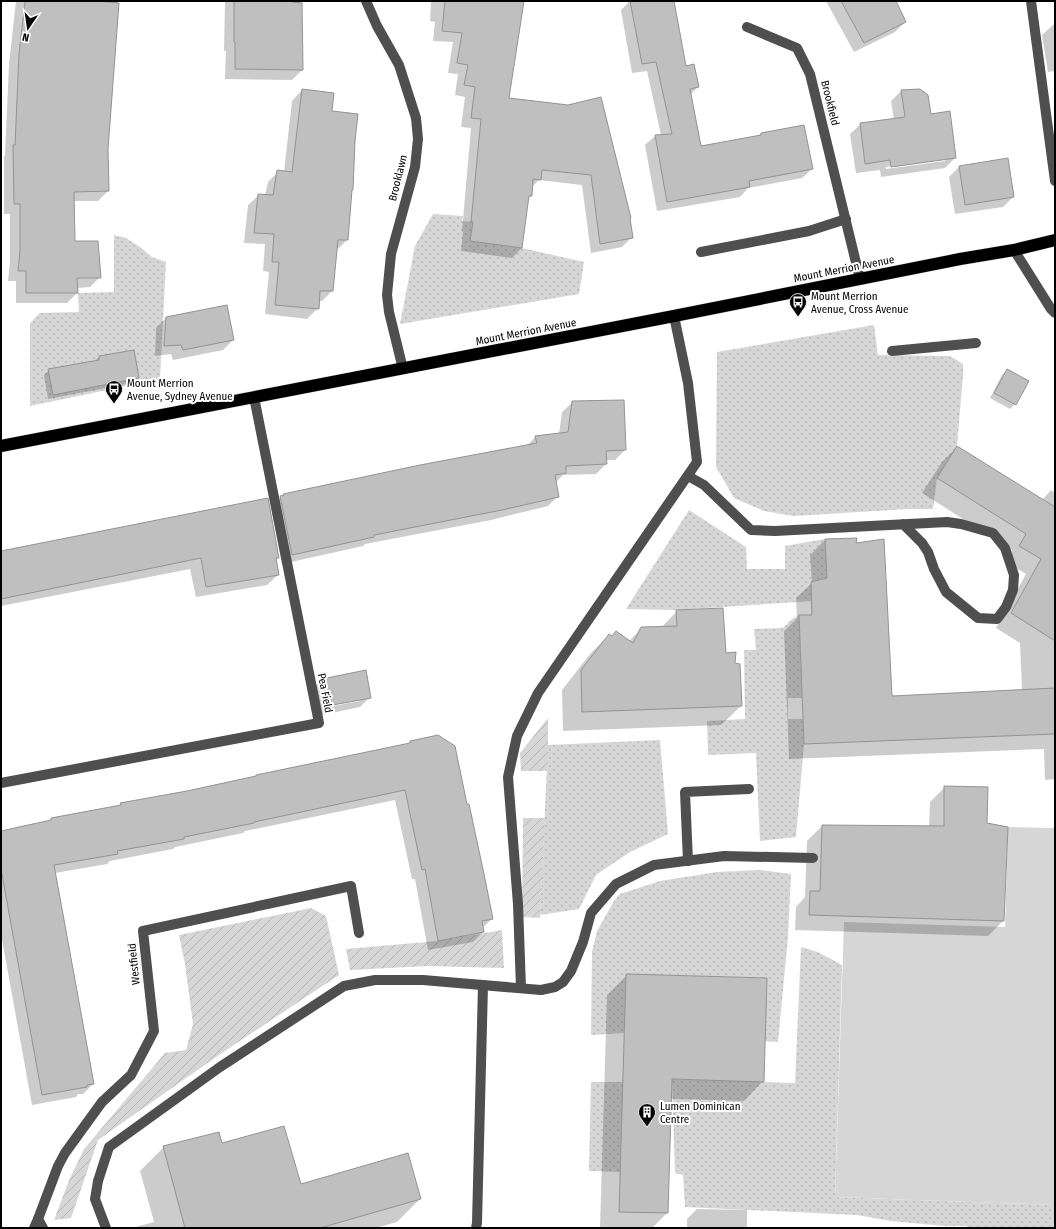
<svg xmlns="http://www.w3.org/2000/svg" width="1056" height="1229" font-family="'Fira Sans Condensed',sans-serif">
  <defs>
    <pattern id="grass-dots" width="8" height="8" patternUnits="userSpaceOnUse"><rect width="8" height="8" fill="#d6d6d6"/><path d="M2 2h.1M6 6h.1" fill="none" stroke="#b6b6b6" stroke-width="1.8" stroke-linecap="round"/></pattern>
    <pattern id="garden-furrows" width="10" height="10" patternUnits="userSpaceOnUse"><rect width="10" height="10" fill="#d6d6d6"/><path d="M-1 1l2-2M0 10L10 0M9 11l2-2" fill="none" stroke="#b6b6b6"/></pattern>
  </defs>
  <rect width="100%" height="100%" fill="#fff"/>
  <g fill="url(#grass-dots)">
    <polygon points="433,214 463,216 462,221 477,222 471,241 522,248 584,262 579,294 400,324 415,246"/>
    <polygon points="114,235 126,238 140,247 152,257 166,262 160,379 30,406 30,323 40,313 79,312 78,293 114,292"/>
    <polygon points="874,325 878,355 950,356 963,364 963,375 957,446 937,478 933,509 908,509 794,516 764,511 734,498 716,467 717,352"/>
    <polygon points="689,510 746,547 747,569 785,569 785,546 825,539 827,578 812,601 676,610 626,609"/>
    <polygon points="799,615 802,698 788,698 788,719 803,719 803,721 804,744 796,837 760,841 756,753 708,755 707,721 745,719 744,650 756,650 754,629 780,628 784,627 791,620"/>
    <polygon points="660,740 668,834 630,852 596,875 579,909 540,915 548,745"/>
    <polygon points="760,870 791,874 788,937 778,1042 625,1033 591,1035 592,952 597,931 614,901 620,894 660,881 717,872"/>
    <polygon points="801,947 818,952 842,965 835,1197 1055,1205 1055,1228 969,1228 966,1226 945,1226 891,1221 857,1215 685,1207 683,1175 675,1173 672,1079 795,1083"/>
    <polygon points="591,1082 623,1082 621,1172 589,1171"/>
  </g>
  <g fill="url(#garden-furrows)">
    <polygon points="548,718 548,771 521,771 520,753"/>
    <polygon points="523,818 545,818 540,918 522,917"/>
    <polygon points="311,908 326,916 339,975 216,1057 98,1140 71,1218 54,1220 69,1180 84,1149 165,1053 186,1050 193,1024 185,964 179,935"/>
    <polygon points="502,930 504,968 428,966 350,970 346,949 438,941"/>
  </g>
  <polygon fill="#d6d6d6" points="1008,827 1055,828 1055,1205 835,1197 844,922 1005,927"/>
  <g fill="#0003" fill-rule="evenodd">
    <polygon points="16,1 118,1 107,149 108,191 98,201 73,201 74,242 100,277 90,287 77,288 77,293 67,303 16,303 16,281 8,281 10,262 10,214 4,214 4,156 5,155 9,64"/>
    <polygon points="225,1 302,1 302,70 292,80 225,79 226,51 224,51"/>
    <polygon points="431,1 523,1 508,99 568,106 629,219 632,237 622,247 591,253 582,185 539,180 531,188 531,196 528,198 522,248 512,258 461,251 463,232 462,231 471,128 461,127 465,97 455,95 458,74 448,73 453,42 433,41 435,22 430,21"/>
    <polygon points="630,1 673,1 685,67 698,87 690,95 700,147 758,136 761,133 812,169 802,178 748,188 740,197 657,211 645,145 655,136 661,135 647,71 632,73 621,10"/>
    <polygon points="826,1 895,1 905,22 895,32 854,52"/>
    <polygon points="1055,24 1055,71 1048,72 1042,35 1053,25"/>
    <polygon points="302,90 331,112 354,141 347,240 337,250 332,291 322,301 318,301 318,308 307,319 265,314 269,272 263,271 265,244 244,243 248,205 259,195 265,195 268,182 278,172 284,172 292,101"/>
    <path d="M901 91 930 115 955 158 945 168 881 177 880 170 856 173 850 134 861 124 894 120 891 101ZM945 159V161L886 169V167Z"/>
    <polygon points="959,167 1013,197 1003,207 955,214 949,177"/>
    <polygon points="166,318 233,340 223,350 173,360 171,354 155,356 156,328"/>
    <polygon points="99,357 138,378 133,383 48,399 44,375 49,370 94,362"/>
    <polygon points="1007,370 1015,404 1010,409 990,398 1002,375"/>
    <polygon points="573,402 625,450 615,460 606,460 606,464 596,474 563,475 555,483 558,496 548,506 491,520 365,544 363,546 282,564 271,507 281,497 527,446 535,437 559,434 562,412"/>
    <polygon points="957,447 1042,500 1051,490 1055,493 1055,779 1045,780 1044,749 789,759 784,631 797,618 796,598 812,583 810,555 825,540 855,544 891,697 1022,690 1020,643 996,628 1026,574 1005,561 1012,550 922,493 942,462"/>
    <polygon points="1,552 278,557 275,561 278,575 267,585 196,597 190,569 1,606"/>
    <polygon points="677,611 725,654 734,664 741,706 721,725 563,731 562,690 590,654 609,635 611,637 629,641 642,628 661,628"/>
    <path d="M365 671 370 697 360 707 317 716 312 690 322 680ZM360 699V701L322 708V706Z"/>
    <polygon points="410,742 454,747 483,874 492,919 482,928 483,932 473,942 428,950 415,879 412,879 395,800 245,831 243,833 175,847 173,849 110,861 107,864 55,873 93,1084 83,1094 78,1094 76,1097 32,1105 1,934 1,833 50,821 52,819 118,807 121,804 187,792 409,744"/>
    <polygon points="945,787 986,824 1003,921 988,936 795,930 796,907 805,897 807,841 822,826 929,827 930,802"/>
    <polygon points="627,975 763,1081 744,1101 671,1099 667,1213 652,1228 600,1228 607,995"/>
    <polygon points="221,1145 300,1185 420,1199 397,1222 376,1228 132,1228 154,1222 140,1171 164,1147"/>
    <polygon points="697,1209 747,1210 747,1228 687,1228 687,1219"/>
  </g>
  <g fill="#bfbfbf" stroke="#939393">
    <polygon points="25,1 97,1 119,3 108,149 109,191 74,192 75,241 98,241 101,278 77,278 78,293 26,293 26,271 18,271 20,251 20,204 14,204 13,145 15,145 19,54"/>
    <polygon points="234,1 293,1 293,2 302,3 303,70 235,69 235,42 234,42"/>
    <polygon points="445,1 524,1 509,98 568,105 601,97 631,218 630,218 633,238 600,244 591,175 542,170 541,180 533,179 532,196 529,196 522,248 470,241 473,222 471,222 481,119 471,118 475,87 464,85 468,65 457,63 462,33 442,31"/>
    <polygon points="630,1 674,1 686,66 694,64 699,87 690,89 701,146 761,135 761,133 804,125 813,169 749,181 750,187 667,202 655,135 672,134 656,62 642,64"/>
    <polygon points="841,1 896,1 906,22 864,43"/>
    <polygon points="302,89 334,93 332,111 358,114 355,141 353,190 352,190 348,240 338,240 333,291 320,291 319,309 275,305 279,262 272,262 274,234 254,233 258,194 273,195 277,170 292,172"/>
    <polygon points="920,89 928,95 931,114 950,111 956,158 891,167 890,160 865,164 860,123 905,117 901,90"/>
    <polygon points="1008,158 1014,197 965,205 959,166"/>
    <polygon points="227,305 234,340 183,350 181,345 164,346 166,317"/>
    <polygon points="134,350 139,378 53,395 48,369 99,360 99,356"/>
    <polygon points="1007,369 1029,381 1016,405 994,393"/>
    <polygon points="624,400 626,450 606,451 607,464 566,466 566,473 555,475 559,497 502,510 374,535 374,537 292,555 280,496 284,495 283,494 420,465 537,443 535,436 568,432 572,401"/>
    <polygon points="957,446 1055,507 1055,641 1011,613 1041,559 1019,546 1026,534 937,478"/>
    <polygon points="268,498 279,558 276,558 279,575 206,587 201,558 1,599 1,551"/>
    <polygon points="857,538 856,543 884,539 892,696 1055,688 1055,734 804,744 799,615 812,615 811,582 827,578 825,539"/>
    <polygon points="723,608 726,653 736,652 735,663 740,664 742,706 582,712 581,670 609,634 612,636 616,631 633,643 641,627 677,626 676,610"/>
    <polygon points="366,670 371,698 327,706 322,679"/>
    <polygon points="438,735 455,746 467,804 469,804 484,874 493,919 482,921 484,932 438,941 425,869 422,870 405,790 254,822 254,823 184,837 184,839 117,851 118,854 54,865 94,1084 87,1085 87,1087 42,1095 1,869 1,831 51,820 51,818 121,805 120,803 187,791 256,776 256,775 410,743 410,741"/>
    <polygon points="944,786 988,787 987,823 1008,827 1004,921 809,915 810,891 820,891 822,825 944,826"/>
    <polygon points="626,974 767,978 764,1082 672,1079 668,1213 619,1212"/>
    <polygon points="284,1126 301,1184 408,1153 421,1199 320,1228 185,1228 163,1146 219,1132 222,1143"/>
  </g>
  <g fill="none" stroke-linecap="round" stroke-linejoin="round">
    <g stroke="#dbdbdb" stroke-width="13">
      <polyline id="highway" points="1,446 674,316 960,259 1014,250 1055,240"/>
    </g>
    <g stroke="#4f4f4f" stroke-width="10">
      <polyline points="366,1 377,26 399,65 416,118 418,139 415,167 391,254 387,295 389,312 403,369"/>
      <polyline points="1031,1 1055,181"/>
      <polyline points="747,27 797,48 810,74 860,279"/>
      <polyline points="1014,250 1051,309 1055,313"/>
      <polyline points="701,252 809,231 846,219"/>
      <polyline points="892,351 976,343"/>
      <polyline points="688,476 704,485 751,530 775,531 947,522 961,524 993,533 1005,548 1014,575 1013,590 1006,607 997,619 978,618 946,592 934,569 928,552 922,543 903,524"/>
      <polyline points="1,783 319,723 254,397"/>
      <polyline points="688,861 685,792 749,789"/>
      <polyline points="521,988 518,904 508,777 517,736 538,693 697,462 688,383 674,316"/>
      <polyline points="38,1219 58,1166 65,1153 102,1102 131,1075 154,1031 143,931 351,886 359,933"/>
      <polyline points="34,1228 38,1219 43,1228"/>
      <polyline points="106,1228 95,1199 98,1181 109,1147 220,1067 344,986 375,980 423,980 541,990 555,987 563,982 571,971 583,942 591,913 616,884 654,865 724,856 813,858"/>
      <polyline points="476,1228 477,1223 483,985"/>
    </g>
    <use href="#highway" stroke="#000" stroke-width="12"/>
  </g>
  <defs>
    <g id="bus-pin" transform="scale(0.9)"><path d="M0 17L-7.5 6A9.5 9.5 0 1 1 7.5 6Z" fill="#000" stroke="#fff"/><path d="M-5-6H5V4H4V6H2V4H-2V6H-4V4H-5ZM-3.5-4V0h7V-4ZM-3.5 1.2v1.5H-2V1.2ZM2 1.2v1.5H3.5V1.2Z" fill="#fff"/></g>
    <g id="building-pin" transform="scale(0.9)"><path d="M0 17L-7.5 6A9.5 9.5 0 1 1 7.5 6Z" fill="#000" stroke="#fff"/><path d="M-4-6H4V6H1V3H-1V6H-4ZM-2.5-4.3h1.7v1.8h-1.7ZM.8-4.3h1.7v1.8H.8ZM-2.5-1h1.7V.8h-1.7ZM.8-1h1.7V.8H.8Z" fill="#fff"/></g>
  </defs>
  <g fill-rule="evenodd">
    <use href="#bus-pin" x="798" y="302"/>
    <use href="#bus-pin" x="114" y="389"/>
    <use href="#building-pin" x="647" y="1112"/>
  </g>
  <g text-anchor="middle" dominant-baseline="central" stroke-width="4" stroke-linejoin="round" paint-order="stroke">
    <g font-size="11" fill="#000" stroke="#fff">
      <text transform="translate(830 103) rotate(76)">Brookfield</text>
      <text transform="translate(398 178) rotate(-76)">Brooklawn</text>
      <text transform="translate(844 269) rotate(-11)">Mount Merrion Avenue</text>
      <text transform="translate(526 332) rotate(-11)">Mount Merrion Avenue</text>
      <text transform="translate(325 693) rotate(79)">Pea Field</text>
      <text transform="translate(134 964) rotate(-96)">Westfield</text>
    </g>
    <g font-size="11" fill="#000" stroke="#fff" text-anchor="start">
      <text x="811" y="296">Mount Merrion<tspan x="811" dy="13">Avenue, Cross Avenue</tspan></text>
      <text x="127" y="383">Mount Merrion<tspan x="127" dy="13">Avenue, Sydney Avenue</tspan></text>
      <text x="660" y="1106">Lumen Dominican<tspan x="660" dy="13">Centre</tspan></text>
    </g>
  </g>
  <rect width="1056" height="1229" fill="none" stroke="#000000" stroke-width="4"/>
  <g transform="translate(28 28) rotate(193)" stroke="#ffffff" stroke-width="3" paint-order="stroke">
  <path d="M0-3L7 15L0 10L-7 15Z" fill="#000000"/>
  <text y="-6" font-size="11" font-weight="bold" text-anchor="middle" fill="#000000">N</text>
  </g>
</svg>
